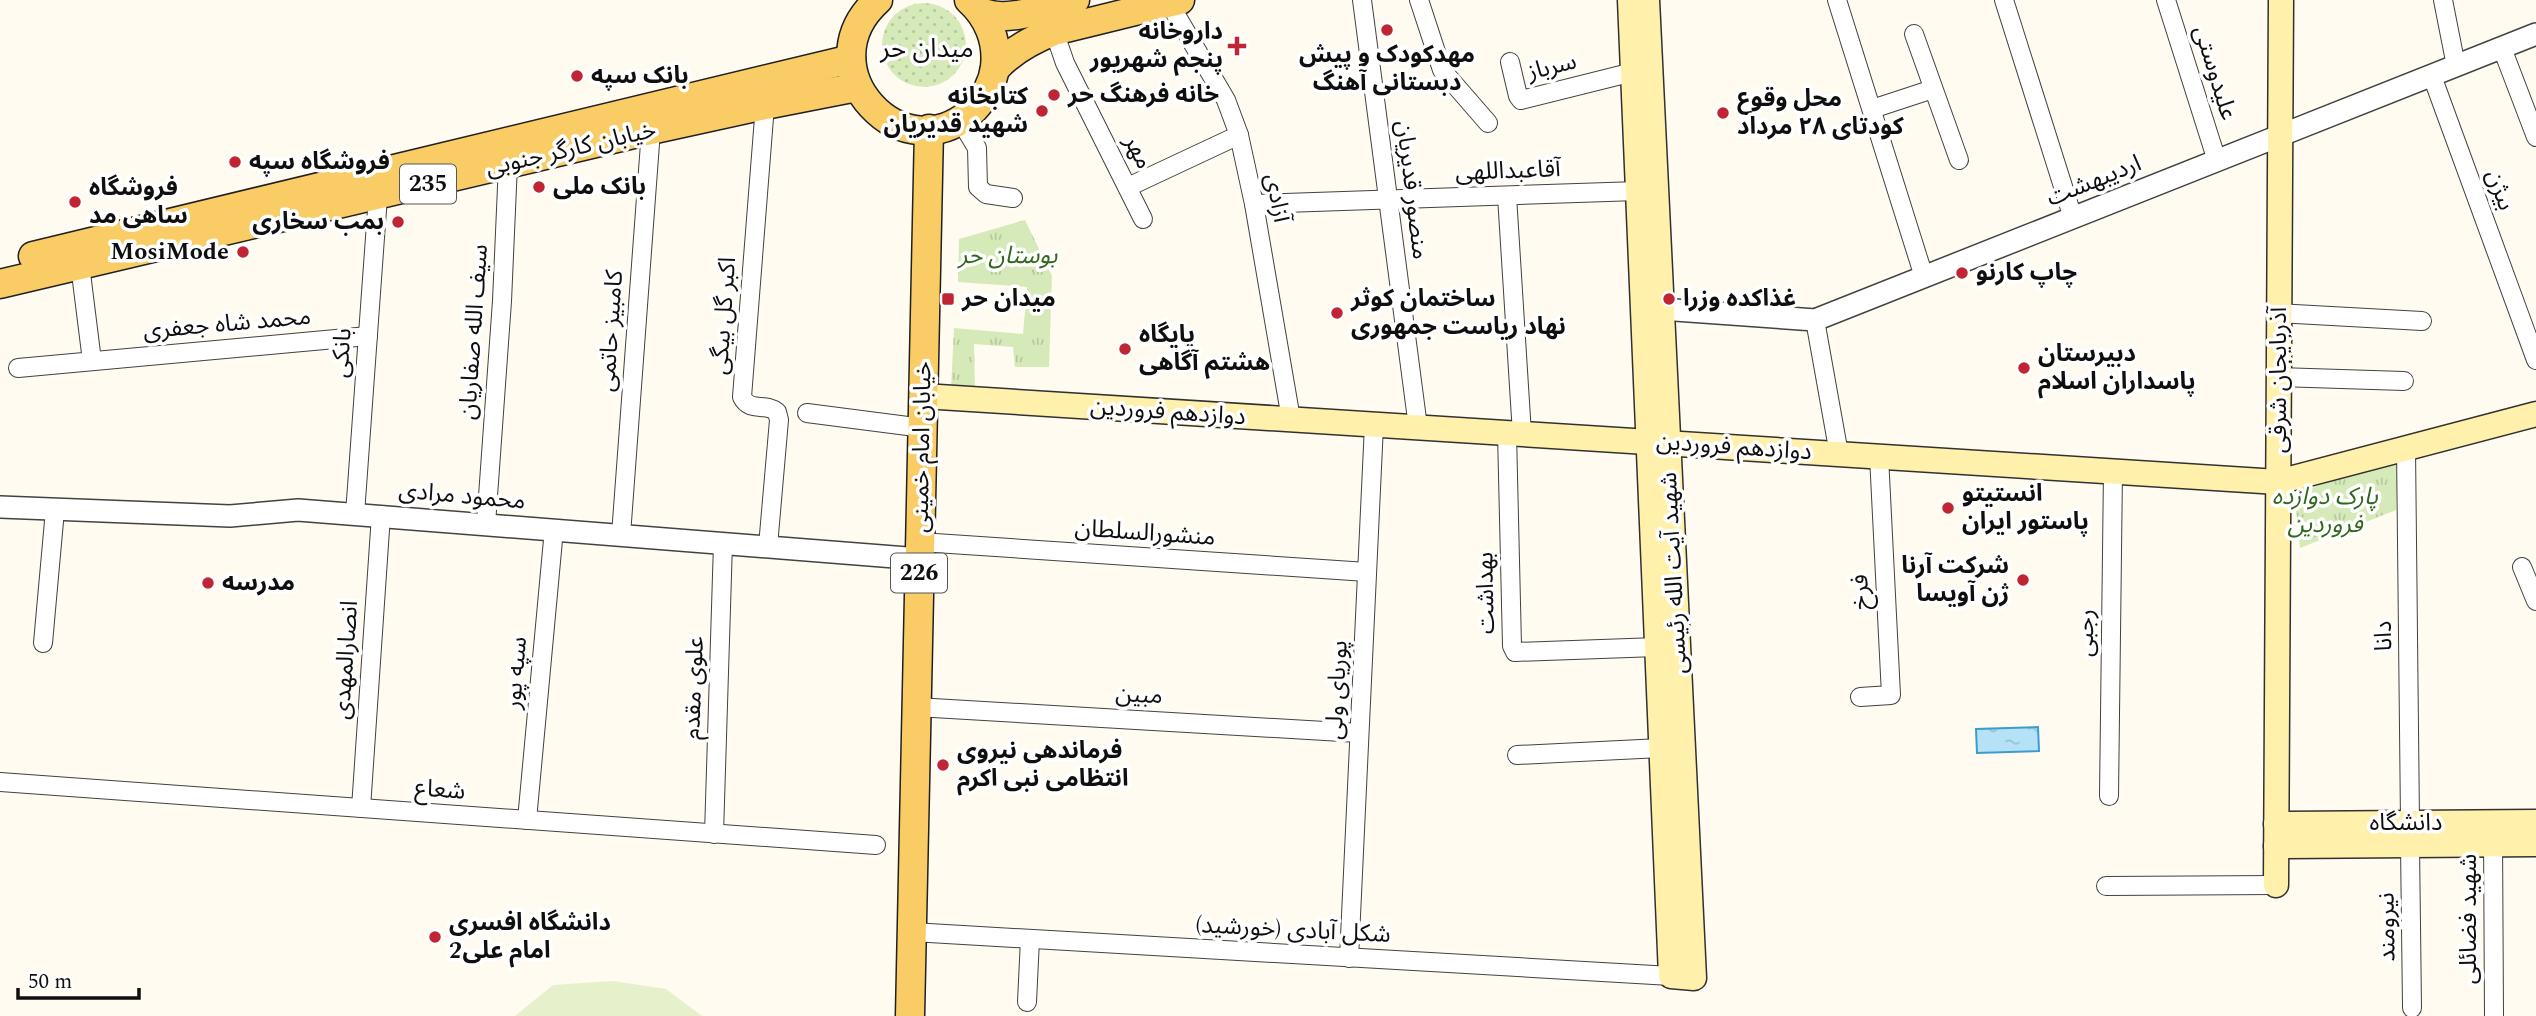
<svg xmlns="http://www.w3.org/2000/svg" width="2536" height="1016" font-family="Spectral,'Noto Sans Arabic',serif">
  <defs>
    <pattern id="grass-dots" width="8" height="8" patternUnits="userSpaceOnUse" patternTransform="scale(1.75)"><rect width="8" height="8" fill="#d6eab9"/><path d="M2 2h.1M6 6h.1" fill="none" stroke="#b6c89e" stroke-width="1.8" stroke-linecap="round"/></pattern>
    <pattern id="park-tufts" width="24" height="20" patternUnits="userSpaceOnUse" patternTransform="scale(1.75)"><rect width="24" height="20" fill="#d6eab9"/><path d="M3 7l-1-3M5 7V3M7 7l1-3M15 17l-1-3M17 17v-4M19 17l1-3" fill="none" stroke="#b6c89e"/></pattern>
    <pattern id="water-ripples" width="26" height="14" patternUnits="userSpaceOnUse" patternTransform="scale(1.75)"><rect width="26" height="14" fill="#b5e2f6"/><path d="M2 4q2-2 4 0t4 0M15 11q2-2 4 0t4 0" fill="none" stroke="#9ac1d2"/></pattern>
  </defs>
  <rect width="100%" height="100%" fill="#fffbf0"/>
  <circle fill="url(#grass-dots)" cx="924" cy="45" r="42"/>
  <g fill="url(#park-tufts)">
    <polygon points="1025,220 1052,276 1049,367 1015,367 1013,347 974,344 975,389 951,388 954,328 1023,334 1027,287 958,282 959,239"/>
    <polygon points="2398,458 2396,510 2300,548 2294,494"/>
  </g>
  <polygon fill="#e6f1cb" points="613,981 666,989 702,1016 515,1016 553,985"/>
  <polygon fill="url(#water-ripples)" stroke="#3b9dce" stroke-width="2" points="2038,727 2039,751 1977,753 1976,729"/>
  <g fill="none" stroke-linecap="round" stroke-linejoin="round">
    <g stroke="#424242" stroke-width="20">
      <g id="minor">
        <polyline points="1362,0 1418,427"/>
        <polyline points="1419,0 1442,70 1488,123"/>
        <polyline points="1837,0 1924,277"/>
        <polyline points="2004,0 2073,218"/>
        <polyline points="2166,0 2217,161"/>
        <polyline points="2443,0 2456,66"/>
        <polyline points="1169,3 1226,100 1239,135 1254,204 1291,419"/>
        <polyline points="1054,31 1065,63 1143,219"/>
        <polyline points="1914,34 1959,160"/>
        <polyline points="2502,48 2536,137"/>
        <polyline points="1510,62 1518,96 1521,100 1633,72"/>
        <polyline points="2432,76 2536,360"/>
        <path d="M765 105 742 397C750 413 765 402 777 412L779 420 768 546"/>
        <polyline points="1872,109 1933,89"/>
        <polyline points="960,120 977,148 978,187 986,194 1013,198"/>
        <polyline points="1128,187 1239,135"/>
        <polyline points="1507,196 1522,434"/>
        <polyline points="1254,204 1638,191"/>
        <polyline points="80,265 92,361"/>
        <polyline points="2279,313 2422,321"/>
        <polyline points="1815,320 1839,454"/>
        <polyline points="18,368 368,336"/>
        <polyline points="2279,377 2404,381"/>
        <polyline points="807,413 923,428"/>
        <polyline points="1507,433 1512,646 1515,652 1657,647"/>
        <polyline points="2406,448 2410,822"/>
        <polyline points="355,514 378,196"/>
        <polyline points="486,524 502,301 508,164 507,157"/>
        <polyline points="621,535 651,130"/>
        <polyline points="920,542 1367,572"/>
        <polyline points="2522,567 2536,601"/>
        <polyline points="43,643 55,510"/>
        <polyline points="1860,697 1891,695 1879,456"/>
        <polyline points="916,707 1359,733"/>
        <polyline points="1517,755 1661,748"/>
        <polyline points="0,782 876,845"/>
        <polyline points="2109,796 2113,471"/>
        <polyline points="361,808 381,515"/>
        <polyline points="527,820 554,529"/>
        <polyline points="714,834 723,543"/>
        <polyline points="2493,834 2494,1016"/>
        <polyline points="2410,845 2412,1008"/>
        <polyline points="2106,886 2276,885"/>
        <polyline points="912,932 1671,976"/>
        <polyline points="1349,958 1374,425"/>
        <polyline points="1027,1002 1030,939"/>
      </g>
    </g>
    <g stroke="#424242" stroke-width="24">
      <g id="tertiary">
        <polyline points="1661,309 1815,320 2536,34"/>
        <polyline points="0,507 230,516 298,510 920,559"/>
      </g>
    </g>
    <g stroke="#313131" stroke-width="27">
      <g id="secondary">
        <polyline points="1630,0 1671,976 1694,978 1647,0"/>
        <polyline points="923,396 2278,482 2536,414"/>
        <polyline points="2276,824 2536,822"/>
        <polyline points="2276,846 2536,844"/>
        <polyline points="2276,885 2281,0"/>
      </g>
    </g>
    <g stroke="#202020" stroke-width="31">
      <g id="primary">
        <path d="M878 0C802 69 905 177 974 109 985 97 993 83 995 67 998 41 988 17 969 0"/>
        <path d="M981 12C1007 24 1048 7 1075 0"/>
        <path d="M995 69C1011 51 1031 40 1054 31L1180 0"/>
        <polyline points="33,256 851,59"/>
        <polyline points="0,284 651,130 765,105 857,87"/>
        <polyline points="910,1016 929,129"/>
      </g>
    </g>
    <use href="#minor" stroke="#fff" stroke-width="18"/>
    <use href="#tertiary" stroke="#fff" stroke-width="21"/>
    <use href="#secondary" stroke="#fff0ab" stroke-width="24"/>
    <use href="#primary" stroke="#f9cc66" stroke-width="28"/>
  </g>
  <g fill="#c02536" stroke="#fff" stroke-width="2.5">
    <circle cx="1387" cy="30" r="7"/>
    <path d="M1233.5 35.5h7v7h7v7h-7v7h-7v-7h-7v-7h7z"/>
    <circle cx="577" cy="76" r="7"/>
    <circle cx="1054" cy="95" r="7"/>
    <circle cx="1042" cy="111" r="7"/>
    <circle cx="1723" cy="113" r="7"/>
    <circle cx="235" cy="162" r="7"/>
    <circle cx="539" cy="187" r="7"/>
    <circle cx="75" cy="202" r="7"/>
    <circle cx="398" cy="222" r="7"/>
    <circle cx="243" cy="252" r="7"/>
    <circle cx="1962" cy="273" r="7"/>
    <rect x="941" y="292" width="14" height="14" rx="3.5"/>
    <circle cx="1669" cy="299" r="7"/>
    <circle cx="1337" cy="313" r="7"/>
    <circle cx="1125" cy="349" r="7"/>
    <circle cx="2024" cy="368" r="7"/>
    <circle cx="1948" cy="508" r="7"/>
    <circle cx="2023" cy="580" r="7"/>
    <circle cx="208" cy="583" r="7"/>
    <circle cx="943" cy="765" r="7"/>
    <circle cx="435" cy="937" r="7"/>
  </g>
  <g text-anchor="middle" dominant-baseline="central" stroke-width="7" stroke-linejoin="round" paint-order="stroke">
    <g fill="#fff" stroke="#575757" stroke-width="2">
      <rect x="400" y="164.5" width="56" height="39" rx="5"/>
      <rect x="891" y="553.5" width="56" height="39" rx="5"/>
    </g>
    <g font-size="23" font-weight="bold" fill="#0f0f0f">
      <text x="428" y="184">235</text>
      <text x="919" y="573">226</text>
    </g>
    <g font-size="24" font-weight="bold" fill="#0f0f0f" stroke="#fff" text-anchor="start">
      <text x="1223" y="32" text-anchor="end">داروخانه<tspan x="1223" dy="28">پنجم شهریور</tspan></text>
      <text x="1387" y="55" text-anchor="middle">مهدکودک و پیش<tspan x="1387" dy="28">دبستانی آهنگ</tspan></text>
      <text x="591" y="76">بانک سپه</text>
      <text x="1068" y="95">خانه فرهنگ حر</text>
      <text x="1028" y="97" text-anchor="end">کتابخانه<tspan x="1028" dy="28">شهید قدیریان</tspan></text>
      <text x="1737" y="99">محل وقوع<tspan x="1737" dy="28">کودتای ۲۸ مرداد</tspan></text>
      <text x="249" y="162">فروشگاه سپه</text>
      <text x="553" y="187">بانک ملی</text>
      <text x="89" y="188">فروشگاه<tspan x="89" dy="28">ساهی مد</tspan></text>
      <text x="384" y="222" text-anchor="end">بمب سخاری</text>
      <text x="229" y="252" text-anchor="end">MosiMode</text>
      <text x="1976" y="273">چاپ کارنو</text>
      <text x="962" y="299">میدان حر</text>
      <text x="1351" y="299">ساختمان کوثر<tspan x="1351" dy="28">نهاد ریاست جمهوری</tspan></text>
      <text x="1683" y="299">غذاکده وزرا</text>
      <text x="1139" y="335">پایگاه<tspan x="1139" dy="28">هشتم آگاهی</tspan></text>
      <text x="2038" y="354">دبیرستان<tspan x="2038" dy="28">پاسداران اسلام</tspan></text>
      <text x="1962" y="494">انستیتو<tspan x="1962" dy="28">پاستور ایران</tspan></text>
      <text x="2009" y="566" text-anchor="end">شرکت آرنا<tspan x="2009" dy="28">ژن آویسا</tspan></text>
      <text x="222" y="583">مدرسه</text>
      <text x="957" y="751">فرماندهی نیروی<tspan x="957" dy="28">انتظامی نبی اکرم</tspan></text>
      <text x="449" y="923">دانشگاه افسری<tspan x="449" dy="28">امام علی2</tspan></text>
    </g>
    <g font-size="24" fill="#0f0f0f" stroke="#fff">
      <text transform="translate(1552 67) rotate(-14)">سرباز</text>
      <text transform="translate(2215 73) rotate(73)">علیدوستی</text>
      <text transform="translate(571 149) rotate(-13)">خیابان کارگر جنوبی</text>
      <text transform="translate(1138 152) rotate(63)">مهر</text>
      <text transform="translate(1508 171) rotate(-2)">آقاعبداللهی</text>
      <text transform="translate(2094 181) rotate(-22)">اردیبهشت</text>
      <text transform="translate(1412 190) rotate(83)">منصور قدیریان</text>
      <text transform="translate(2500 190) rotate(70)">بیژن</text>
      <text transform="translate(1277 198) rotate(79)">آزادی</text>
      <text transform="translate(724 316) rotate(-86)">اکبر گل بیگی</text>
      <text transform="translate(227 324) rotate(-5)">محمد شاه جعفری</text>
      <text transform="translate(611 331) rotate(-86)">کامبیز حاتمی</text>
      <text transform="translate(474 332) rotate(-86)">سیف الله صفاریان</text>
      <text transform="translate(342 353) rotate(-86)">بانکی</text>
      <text transform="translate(2279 380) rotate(-90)">آذربایجان شرقی</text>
      <text transform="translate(1168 412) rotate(4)">دوازدهم فروردین</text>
      <text transform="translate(922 447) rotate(-89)">خیابان امام خمینی</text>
      <text transform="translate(1734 447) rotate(4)">دوازدهم فروردین</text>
      <text transform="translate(462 496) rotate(5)">محمود مرادی</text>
      <text transform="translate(1145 533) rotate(4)">منشورالسلطان</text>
      <text transform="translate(1674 573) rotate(-93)">شهید آیت الله رئیسی</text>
      <text transform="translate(1861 592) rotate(-93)">فرخ</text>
      <text transform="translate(1486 593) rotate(-91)">بهداشت</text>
      <text transform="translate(2086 633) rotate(-89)">رجبی</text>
      <text transform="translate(2384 636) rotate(-91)">دانا</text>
      <text transform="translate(346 660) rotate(-86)">انصارالمهدی</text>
      <text transform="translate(516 673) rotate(-85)">سپه پور</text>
      <text transform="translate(694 688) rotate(-88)">علوی مقدم</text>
      <text transform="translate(1337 690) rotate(-87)">پوریای ولی</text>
      <text transform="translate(1139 695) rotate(3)">مبین</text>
      <text transform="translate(440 790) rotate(4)">شعاع</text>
      <text x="2406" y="823">دانشگاه</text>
      <text transform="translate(2469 919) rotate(-90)">شهید فضائلی</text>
      <text transform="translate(2387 927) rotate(-91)">نیرومند</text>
      <text transform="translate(1293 930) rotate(3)">شکل آبادی (خورشید)</text>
    </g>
    <g font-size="24" font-style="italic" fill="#32671e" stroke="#fff">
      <text x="1008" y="256">بوستان حر</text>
      <text x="2325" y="497">پارک دوازده<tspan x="2325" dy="28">فروردین</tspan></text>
    </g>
    <g font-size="26" fill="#0f0f0f" stroke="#fff">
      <text x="927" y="49">میدان حر</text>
    </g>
  </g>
  <path d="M18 988v10h121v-10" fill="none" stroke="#0f0f0f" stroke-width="3.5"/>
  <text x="28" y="988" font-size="21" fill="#0f0f0f" stroke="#ffffff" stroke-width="5" paint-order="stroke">50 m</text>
</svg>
